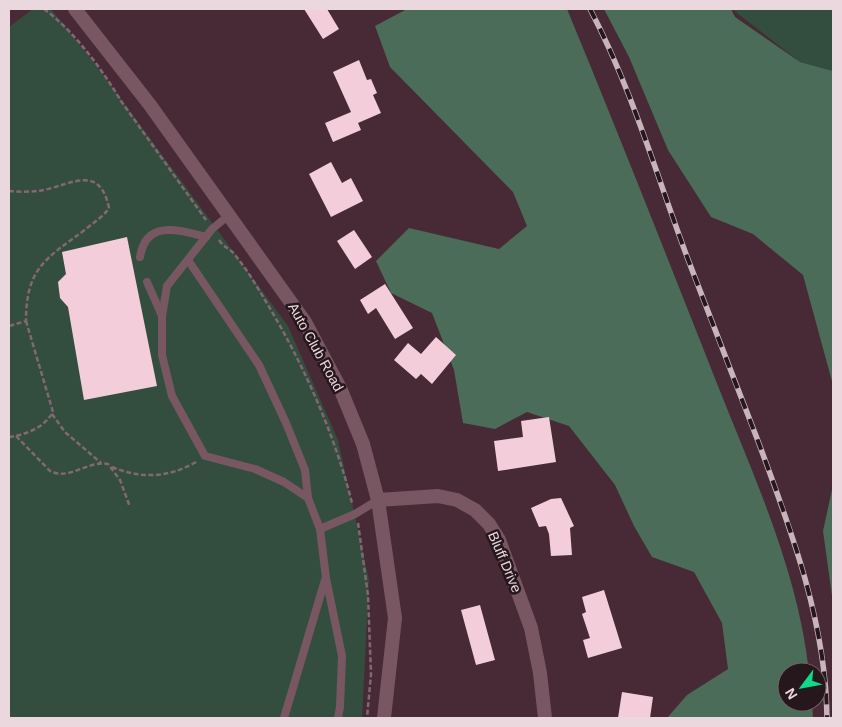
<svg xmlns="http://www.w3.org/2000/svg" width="842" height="727" font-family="Helvetica,sans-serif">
  <rect width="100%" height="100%" fill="#472a35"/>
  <g fill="#334e3e">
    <polygon points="33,9 51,9 93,61 288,326 338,440 369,580 362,718 9,718 9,27"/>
    <polygon points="732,9 833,9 833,71 800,62"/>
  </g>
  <g fill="#4a6c58">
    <path d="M407 9H567C618 132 667 257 716 381 753 475 798 570 809 672H787V702H812L813 718H667L687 695 728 669 722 623 694 572 652 557 634 526 615 485 569 426 527 412 495 429 463 423 454 370 432 313 391 293 376 261 409 228 499 249 527 226 513 192 390 67 375 26Z"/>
    <polygon points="604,9 731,9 735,17 800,62 833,71 833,385 803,275 753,234 711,217 668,150 629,57"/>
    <polygon points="833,485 833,603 823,531"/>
  </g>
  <g fill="#f4cdda">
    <polygon points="304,9 327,9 339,29 323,39"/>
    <polygon points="359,60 367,80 371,79 377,93 373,95 381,113 358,123 361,130 333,142 325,123 351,112 333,72"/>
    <polygon points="331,162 342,183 351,178 363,201 331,217 309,174"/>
    <polygon points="354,230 372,257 355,269 337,241"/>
    <polygon points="127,237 157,386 84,400 68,307 60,298 58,282 66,274 62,252"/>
    <polygon points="385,284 413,328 395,339 376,308 368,314 360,300"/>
    <polygon points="436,337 456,355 432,384 421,374 416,379 394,360 408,343 421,354"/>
    <polygon points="549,417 556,462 498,471 494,441 523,437 521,421"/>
    <polygon points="561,498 574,526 570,528 572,555 551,556 549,534 546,526 539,527 531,508 551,499"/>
    <polygon points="604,590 622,648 588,658 583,640 590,638 582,614 586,612 582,597"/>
    <polygon points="480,605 495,660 476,665 461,610"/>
    <polygon points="622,692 653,697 650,718 618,718"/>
  </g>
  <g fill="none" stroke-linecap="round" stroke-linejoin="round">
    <g stroke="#826872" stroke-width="2.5" stroke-dasharray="5 2.5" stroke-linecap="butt">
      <path d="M44 9C74 31 102 69 121 101L206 220"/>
      <path d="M9 191C20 192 33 192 44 190 74 183 100 165 109 208 103 217 94 222 86 229 47 258 26 267 26 321L9 326"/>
      <path d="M219 240C224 248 230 248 235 255 246 268 256 285 265 300 303 363 334 432 352 503"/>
      <polyline points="52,414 65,432 101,463"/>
      <path d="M16 436 50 471C69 481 88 460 108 464L120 480 130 507"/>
      <path d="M9 437C25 435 44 428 53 412L26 321"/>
      <path d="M112 467C141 479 168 478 196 462"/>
      <polyline points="358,523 368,595 371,674 367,718"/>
    </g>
    <g stroke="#785763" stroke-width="8">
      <polyline points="229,215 212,229 167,286 162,316 162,355 172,396 205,456 255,469 284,482 308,498 320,529 326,578 342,656 340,707 338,718"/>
      <path d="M140 257C146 219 179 230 206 237"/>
      <polyline points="188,260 259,365 286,423 305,470 308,498"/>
      <polyline points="147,282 162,316"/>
      <polyline points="320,529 355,514 378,500"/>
      <polyline points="284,718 325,580"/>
    </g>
    <polyline stroke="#785763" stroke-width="14" points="378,500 438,496 457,500 475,510 489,524 499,540 531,628 540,673 545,718"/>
    <polyline stroke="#785763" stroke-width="14" points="75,9 150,105 305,322 340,388 363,444 378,500 395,618 384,718"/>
    <g stroke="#cab4bc" stroke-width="5.5">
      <path id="rail" d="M590 9C632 89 657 177 689 262 712 322 735 382 758 441 791 530 826 622 827 718"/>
    </g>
    <use href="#rail" stroke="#25171c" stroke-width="4" stroke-dasharray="11" stroke-linecap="butt"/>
  </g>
  <g text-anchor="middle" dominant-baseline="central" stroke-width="5" stroke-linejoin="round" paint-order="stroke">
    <g font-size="14" fill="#ebd7de" stroke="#25171c">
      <text transform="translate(316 347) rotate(61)">Auto Club Road</text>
      <text transform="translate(505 562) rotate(67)">Bluff Drive</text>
    </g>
  </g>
  <rect width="842" height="727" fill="none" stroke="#ebd7de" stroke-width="20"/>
  <g transform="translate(802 687) rotate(238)"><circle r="24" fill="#25171c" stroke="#74646a"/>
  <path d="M0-4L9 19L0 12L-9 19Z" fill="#11d98a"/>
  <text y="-8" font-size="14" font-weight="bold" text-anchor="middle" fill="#ebd7de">N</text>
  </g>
</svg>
